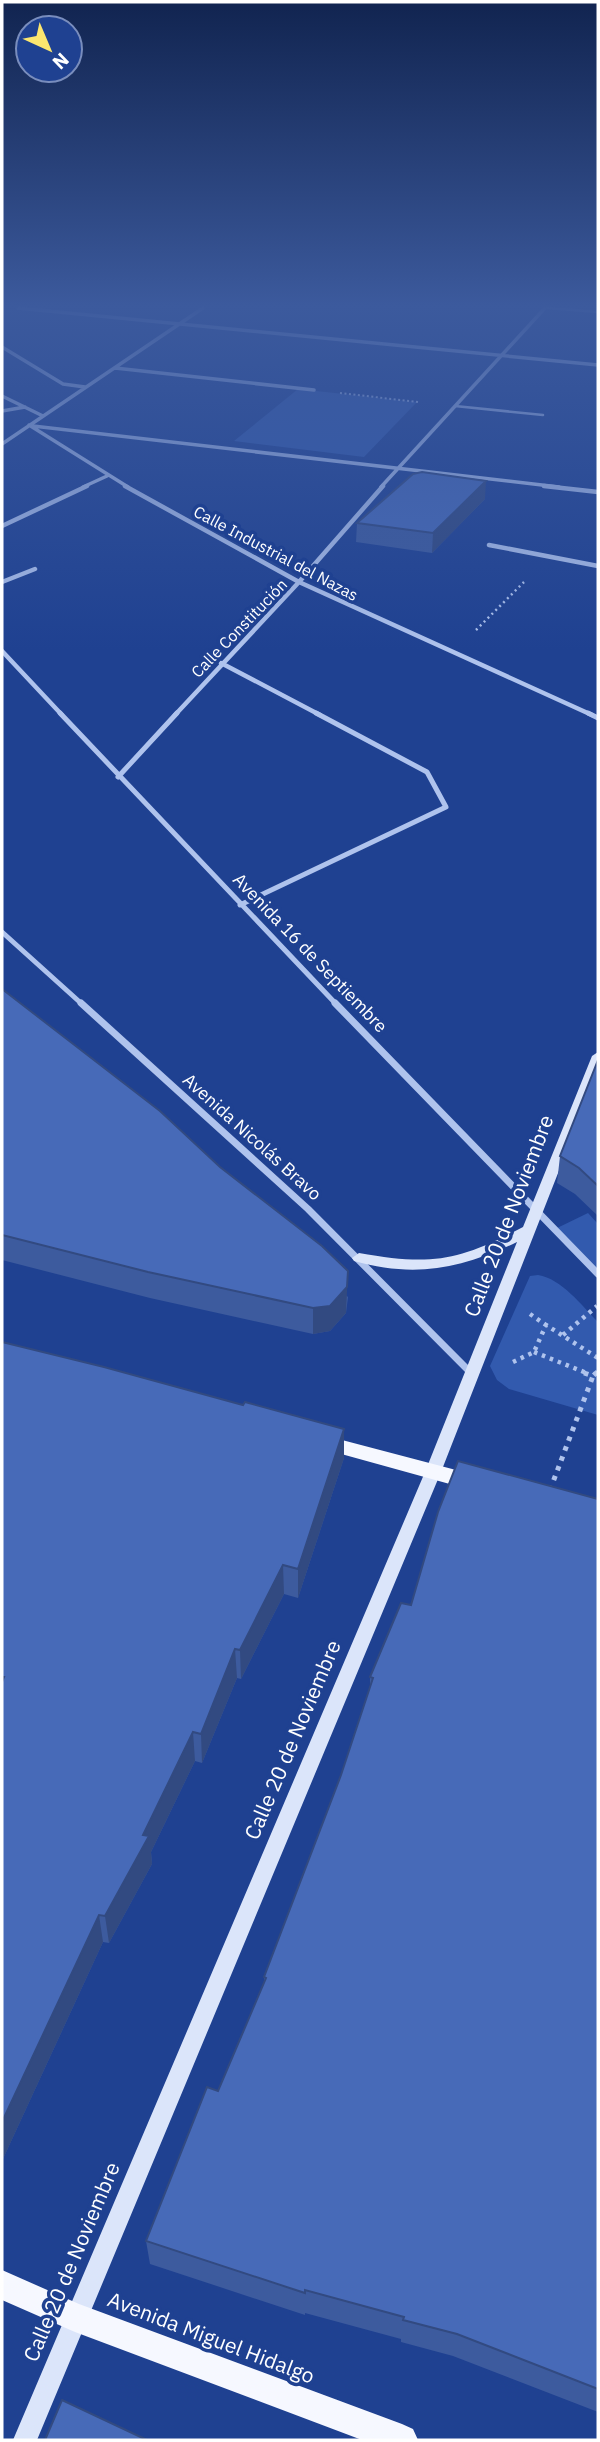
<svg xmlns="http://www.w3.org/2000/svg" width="600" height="2442" viewBox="0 0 600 2442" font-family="'IBM Plex Sans',sans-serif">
  <rect width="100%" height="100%" fill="#1f4191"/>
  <!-- green -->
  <path fill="#325aae" d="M 298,389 L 417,402 L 364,457 L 234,441 Z
    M 588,1213 L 598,1224 L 598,1278 L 553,1230 Z
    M 538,1275 C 562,1279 581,1305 598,1322 L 598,1415 L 509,1389 L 497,1380 L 490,1366 L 530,1276 Z"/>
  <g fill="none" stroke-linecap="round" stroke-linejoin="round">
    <!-- path-far3 -->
    <path stroke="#afc3ed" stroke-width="2" stroke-dasharray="2 2.5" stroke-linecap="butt" d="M 340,393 L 418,402"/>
    <!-- path-far2 -->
    <path stroke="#afc3ed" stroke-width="2.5" stroke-dasharray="2 3.5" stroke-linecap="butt" d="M 476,630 L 524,582"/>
    <!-- path-far1 -->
    <path stroke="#afc3ed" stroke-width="4.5" stroke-dasharray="3.5 5" stroke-linecap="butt" d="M 530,1314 L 546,1325
      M 563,1335 L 597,1306
      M 534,1352 L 589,1374
      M 513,1362 L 534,1352 L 546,1325 L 598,1358
      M 595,1374 L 598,1371"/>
    <!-- path -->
    <path stroke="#afc3ed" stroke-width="5" stroke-dasharray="4.5 6" stroke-linecap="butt" d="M 584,1373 L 593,1376 L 596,1373
      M 550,1490 L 593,1376"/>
    <!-- service -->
    <path stroke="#afc3ed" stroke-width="2.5" d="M 548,308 L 598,312
      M 455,406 L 543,415"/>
    <!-- minor-far3 -->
    <path stroke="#afc3ed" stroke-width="3.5" d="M 18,308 L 598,365
      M 2,347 L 63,384 L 85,387
      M 115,368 L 314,390
      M 2,396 L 43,416
      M 2,411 L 25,407
      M 29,425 L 128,487
      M 33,426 L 559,487
      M 2,444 L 203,308
      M 83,487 L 107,476
      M 381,487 L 545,308"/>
    <!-- minor-far2 -->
    <path stroke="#afc3ed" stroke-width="4.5" d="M 125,486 L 299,582 L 592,715
      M 544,486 L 598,492
      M 2,526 L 87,486
      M 489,545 L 598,566
      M 2,582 L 35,569
      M 2,651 L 62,715
      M 221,663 L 320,715
      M 175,715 L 299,582 L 383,486"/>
    <!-- minor-far1 -->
    <path stroke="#afc3ed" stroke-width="5" d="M 60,713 L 337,1005
      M 588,713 L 598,718
      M 118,777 L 177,713
      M 240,905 L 446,807 L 427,772 L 316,713
      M 2,932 L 83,1005"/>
    <!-- minor -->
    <path stroke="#afc3ed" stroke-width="7" d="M 81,1003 L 308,1209 L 472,1374
      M 335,1003 L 598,1274"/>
    <!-- secondary -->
    <path fill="#dbe5fa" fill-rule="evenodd" d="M 598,1052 L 598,1071 L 441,1472 L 37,2440 L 13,2440 L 425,1472 L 517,1242 C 462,1269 414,1278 354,1261 L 352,1258 L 359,1253 C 432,1266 458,1261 523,1227 L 592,1056 Z"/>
    <!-- primary -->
    <path fill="#f6f8ff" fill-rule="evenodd" d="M 323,1435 L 475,1475 L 482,1477 L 485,1483 L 482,1489 L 475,1491 L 316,1447 L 313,1442 L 316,1437 Z
      M 2,2270 L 79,2304 L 402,2424 L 413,2429 L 418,2440 L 362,2440 L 75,2332 L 2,2300 Z"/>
  </g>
  <!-- wall -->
  <path fill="#3d5b9e" d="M 485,499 L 432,553 L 356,542 L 357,523 Z
    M 2,989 L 348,1297 L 346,1313 L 330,1331 L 313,1334 L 150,1298 L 2,1260 Z
    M 598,1060 L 598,1216 L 575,1194 L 557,1183 L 560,1156 Z
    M 2,1342 L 243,1405 L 344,1429 L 344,1458 L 298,1598 L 284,1594 L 241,1679 L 237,1678 L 202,1763 L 195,1761 L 151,1852 L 152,1864 L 109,1943 L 103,1942 L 2,2161 Z
    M 598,1499 L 598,2412 L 453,2356 L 401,2342 L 401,2339 L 305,2313 L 305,2315 L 150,2264 L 146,2241 L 218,2091 L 264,1983 L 264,1977 L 341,1775 L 370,1686 L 370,1677 L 411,1605 Z"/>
  <!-- shaded-wall -->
  <path fill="#324a81" d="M 486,481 L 485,499 L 432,553 L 433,533 Z
    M 348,1271 L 346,1313 L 330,1331 L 313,1334 L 313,1308 Z
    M 344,1429 L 344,1458 L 298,1598 L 298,1569 Z
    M 283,1565 L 284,1594 L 241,1679 L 240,1650 Z
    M 235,1649 L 237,1678 L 202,1763 L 201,1734 Z
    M 193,1732 L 195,1761 L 151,1852 L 152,1864 L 109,1943 L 105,1916 L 143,1835 Z
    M 99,1915 L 103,1942 L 2,2161 L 2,2122 Z"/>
  <!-- building -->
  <path fill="#476ab8" stroke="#324a81" stroke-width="2" d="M 422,472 L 486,481 L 433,533 L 357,523 L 413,474 Z
    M 2,989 L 160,1111 L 220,1167 L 322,1246 L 348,1271 L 347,1287 L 330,1306 L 313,1308 L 148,1272 L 2,1235 Z
    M 598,1060 L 598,1186 L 579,1168 L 560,1156 Z
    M 2,1342 L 104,1367 L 243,1405 L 245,1402 L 344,1429 L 298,1569 L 283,1565 L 240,1650 L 235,1649 L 201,1734 L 193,1732 L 143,1835 L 149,1836 L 105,1916 L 99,1915 L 2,2122 L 2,1682 L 4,1677 L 2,1677 Z
    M 458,1461 L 598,1499 L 598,2389 L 457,2334 L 403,2320 L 404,2317 L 305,2290 L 305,2293 L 146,2241 L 207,2087 L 218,2091 L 266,1978 L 264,1977 L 341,1775 L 373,1678 L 370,1677 L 401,1603 L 411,1605 L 438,1512 Z
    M 62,2400 L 147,2440 L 45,2440 Z"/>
  <!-- sky -->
  <linearGradient id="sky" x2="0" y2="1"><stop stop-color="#112450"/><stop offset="0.47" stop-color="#3c5a9d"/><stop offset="1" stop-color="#3c5a9d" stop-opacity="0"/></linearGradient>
  <rect width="600" height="650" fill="url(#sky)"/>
  <g text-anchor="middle" stroke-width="7" stroke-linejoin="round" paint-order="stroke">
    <!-- far-street labels -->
    <g font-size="16" fill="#fff" stroke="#1f4191">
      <text transform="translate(276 553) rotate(28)" y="6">Calle Industrial del Nazas</text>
      <text transform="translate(239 628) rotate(-46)" y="6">Calle Constitución</text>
    </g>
    <!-- street labels -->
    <g font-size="18" fill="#fff" stroke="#1f4191">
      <text transform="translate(310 953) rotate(46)" y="6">Avenida 16 de Septiembre</text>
      <text transform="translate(252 1137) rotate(42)" y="6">Avenida Nicolás Bravo</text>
    </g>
    <!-- near-street labels -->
    <g font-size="21" fill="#fff" stroke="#1f4191">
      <text transform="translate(509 1216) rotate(-69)" y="7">Calle 20 de Noviembre</text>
      <text transform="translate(293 1740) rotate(-67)" y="7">Calle 20 de Noviembre</text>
      <text transform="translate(72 2262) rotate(-67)" y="7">Calle 20 de Noviembre</text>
      <text transform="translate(211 2338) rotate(21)" y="7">Avenida Miguel Hidalgo</text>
    </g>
  </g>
  <!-- border -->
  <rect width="600" height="2442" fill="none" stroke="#ffffff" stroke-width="7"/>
  <!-- north arrow -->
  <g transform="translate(49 49) rotate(136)"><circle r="33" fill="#1f4191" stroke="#798dbd" stroke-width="2"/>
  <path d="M0-5L12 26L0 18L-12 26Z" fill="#fce66f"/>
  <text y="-10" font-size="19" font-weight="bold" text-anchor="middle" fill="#ffffff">N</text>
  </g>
</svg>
